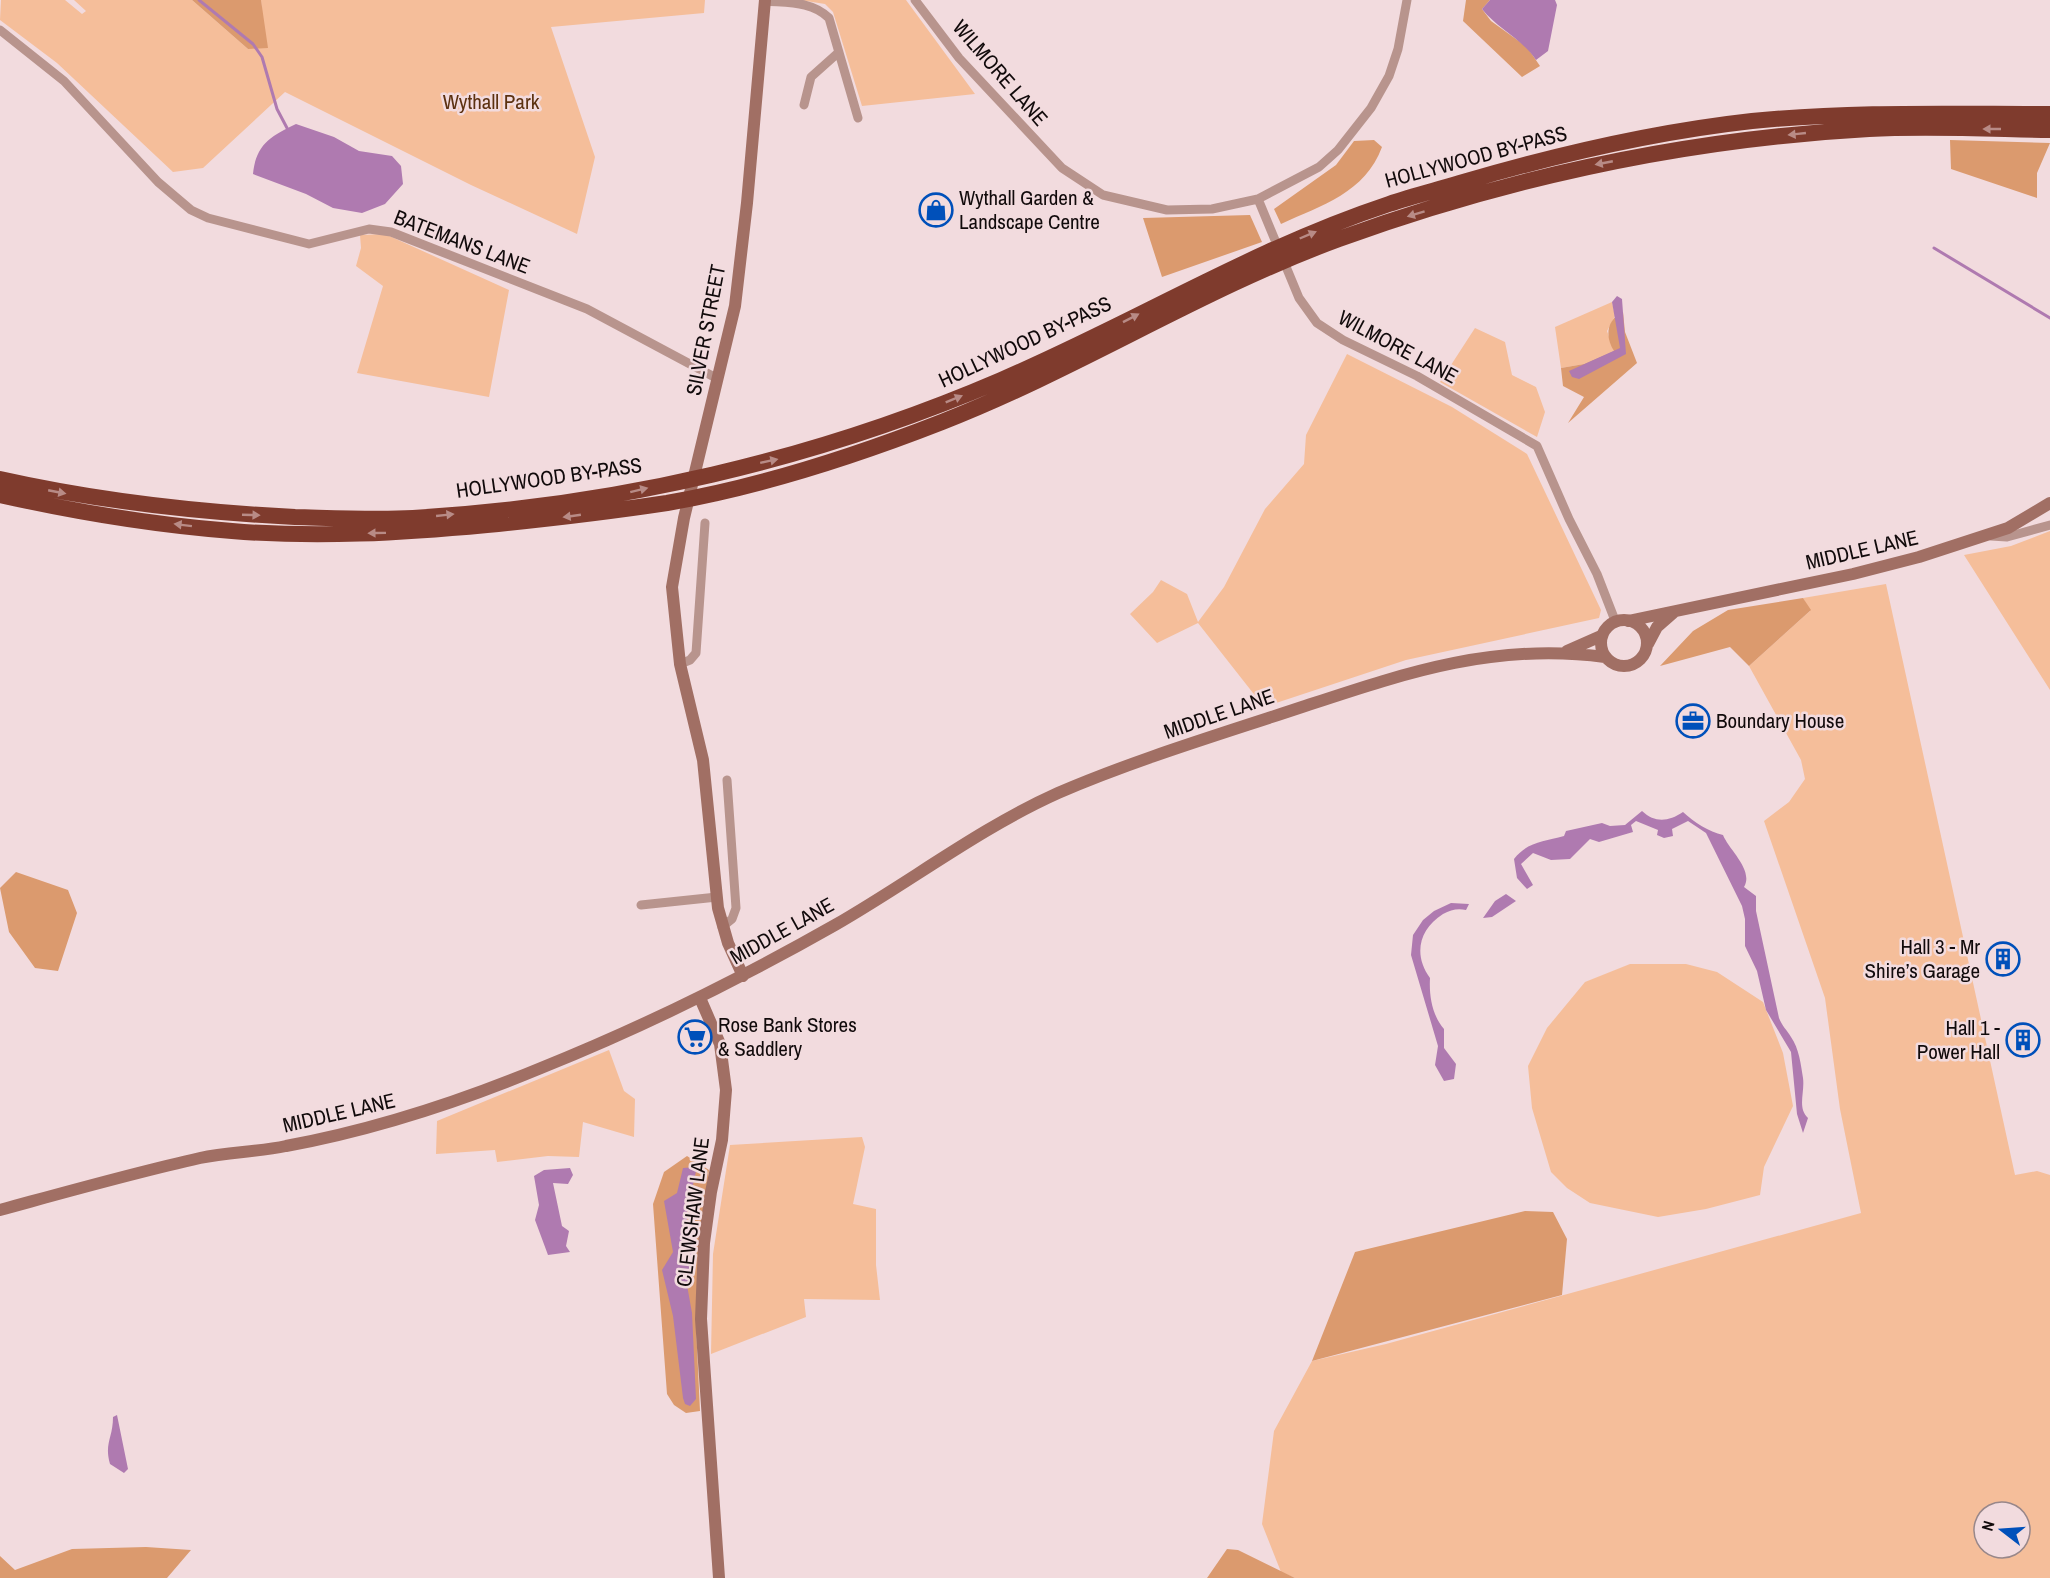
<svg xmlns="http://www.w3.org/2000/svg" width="2050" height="1578" viewBox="0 0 2050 1578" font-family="'Archivo Narrow',sans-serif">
  <rect width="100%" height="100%" fill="#f2dbde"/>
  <!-- green -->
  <path fill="#f5be9a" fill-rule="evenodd" d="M 1,0 L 65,0 L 82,14 L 86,11 L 74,0 L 192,0 L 248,49 L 262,15 L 261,0 L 705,0 L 704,13 L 551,27 L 595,157 L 577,234 L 471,185 L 285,92 L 203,168 L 173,172 L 57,63 L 0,20 Z
    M 800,0 L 906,0 L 975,94 L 862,106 L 833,12 L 825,4 Z
    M 385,234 L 509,290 L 489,397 L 357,373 L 383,286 L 356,266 L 361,248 L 360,235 Z
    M 1612,302 L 1615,316 L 1607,331 L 1614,351 L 1584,364 L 1561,368 L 1555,327 Z
    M 1475,328 L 1505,342 L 1512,375 L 1536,387 L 1545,412 L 1537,437 L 1440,382 Z
    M 1347,354 L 1452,407 L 1527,454 L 1601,610 L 1599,618 L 1406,660 L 1264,707 L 1198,623 L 1157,643 L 1130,614 L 1153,592 L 1161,580 L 1187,594 L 1198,622 L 1224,587 L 1265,509 L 1304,464 L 1306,435 Z
    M 2050,531 L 2050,690 L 1964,555 L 2011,546 Z
    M 1886,584 L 2015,1175 L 2037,1171 L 2050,1175 L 2050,1578 L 1295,1578 L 1281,1572 L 1262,1524 L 1274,1431 L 1312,1361 L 1386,1344 L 1861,1213 L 1840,1109 L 1825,998 L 1764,821 L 1789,802 L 1805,779 L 1801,760 L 1749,666 L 1810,611 L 1803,598 ZM 1984,1512 L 2020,1512 L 2020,1548 L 1984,1548 Z
    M 1630,964 L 1686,964 L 1717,972 L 1763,1002 L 1783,1053 L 1793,1106 L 1764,1167 L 1760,1195 L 1706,1209 L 1658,1217 L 1590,1203 L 1567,1188 L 1551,1172 L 1532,1108 L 1528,1066 L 1547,1028 L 1585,982 Z
    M 609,1050 L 624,1091 L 635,1099 L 634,1137 L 583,1122 L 579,1157 L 548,1156 L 497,1162 L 495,1150 L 436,1154 L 437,1121 Z
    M 862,1137 L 865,1147 L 853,1204 L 876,1209 L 876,1265 L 880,1300 L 804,1299 L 806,1317 L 711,1354 L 713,1254 L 730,1145 Z"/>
  <!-- forest -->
  <path fill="#db9a6e" d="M 192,0 L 261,0 L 268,48 L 248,49 Z
    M 1466,0 L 1490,0 L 1482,9 L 1491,21 L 1527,47 L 1540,66 L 1522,77 L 1463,21 Z
    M 1374,140 L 1382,147 C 1365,193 1322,205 1281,224 L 1274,209 L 1336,165 L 1354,141 Z
    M 1950,140 L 2050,143 L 2037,173 L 2037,198 L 1951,169 Z
    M 1250,215 L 1262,242 L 1162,277 L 1143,218 Z
    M 1623,312 L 1625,332 L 1637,363 L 1568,423 L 1584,397 L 1563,386 L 1561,368 L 1584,364 L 1614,351 C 1605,337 1606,320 1623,312 Z
    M 1803,598 L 1811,610 L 1749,666 L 1730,647 L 1660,666 L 1693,631 L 1728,610 Z
    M 16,872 L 68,890 L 77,913 L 58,971 L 35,968 L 9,932 L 0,888 Z
    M 687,1156 L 709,1170 L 698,1267 L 696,1326 L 700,1411 L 686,1413 L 674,1405 L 667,1394 L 653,1204 L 664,1172 Z
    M 1525,1211 L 1553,1212 L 1567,1239 L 1562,1295 L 1312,1361 L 1355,1252 Z
    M 146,1547 L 191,1550 L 167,1578 L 0,1578 L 0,1556 L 15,1570 L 72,1549 Z
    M 1227,1549 L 1238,1550 L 1295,1578 L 1207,1578 Z"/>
  <!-- water -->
  <path fill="#af7ab0" d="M 1490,0 L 1555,0 L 1557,5 L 1548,51 L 1536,60 C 1522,39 1498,29 1482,9 Z
    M 296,124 L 334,137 L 359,151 L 392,156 L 401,166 L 403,184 L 385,204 L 362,213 L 333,208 L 306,194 L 253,174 C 256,144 271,136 296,124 Z
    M 1617,296 L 1622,299 L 1626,354 L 1579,379 L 1572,377 L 1569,371 L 1620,348 L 1612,302 Z
    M 1642,811 C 1655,823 1668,822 1683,812 C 1694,822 1709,832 1723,835 C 1729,850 1754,870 1744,887 L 1756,896 L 1756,911 L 1779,1018 C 1782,1026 1787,1030 1791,1037 C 1799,1048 1801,1065 1803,1078 C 1805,1092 1797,1108 1808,1118 L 1803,1133 L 1797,1114 L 1791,1052 L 1766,1010 L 1757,971 L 1745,946 L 1745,919 L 1742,906 L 1706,833 L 1688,821 L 1672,829 L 1673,836 L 1664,838 L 1657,835 L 1658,830 L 1636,821 L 1631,825 L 1633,832 L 1599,842 L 1590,839 L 1570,859 L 1551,860 L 1533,853 L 1521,864 L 1533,885 L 1527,889 L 1517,878 L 1514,859 C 1528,841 1544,842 1564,836 L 1566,831 L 1602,823 L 1610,826 L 1625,825 Z
    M 1506,894 L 1516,901 L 1492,917 L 1483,918 L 1495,901 Z
    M 1451,903 L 1469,904 L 1466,910 C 1457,908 1451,910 1443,914 C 1419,929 1413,955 1430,978 C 1429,996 1432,1015 1444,1029 L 1444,1048 L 1456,1064 L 1454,1079 L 1444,1081 L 1435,1065 L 1438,1046 L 1411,955 L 1413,935 L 1423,920 L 1434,911 Z
    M 697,1167 L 686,1216 L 696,1250 L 693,1271 L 687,1285 L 692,1313 L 696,1399 L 690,1406 L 685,1404 L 683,1398 L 673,1316 L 662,1270 L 673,1252 L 664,1201 L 677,1193 L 683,1168 Z
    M 570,1168 L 573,1175 L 568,1184 L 553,1183 L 562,1226 L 569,1231 L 566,1246 L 570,1252 L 548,1255 L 535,1220 L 539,1205 L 534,1176 L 544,1170 Z
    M 117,1415 L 128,1469 L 124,1473 L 110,1464 C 104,1443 113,1438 113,1417 Z"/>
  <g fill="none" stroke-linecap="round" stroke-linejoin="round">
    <!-- stream -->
    <path stroke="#af7ab0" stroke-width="3" d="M 199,0 L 253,44 L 262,57 L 277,109 L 287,128
      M 1934,248 L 2050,318"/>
    <!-- street -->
    <path stroke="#b8948d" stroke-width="9" d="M 915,0 L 959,58 L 1062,168 L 1103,195 L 1167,210 L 1212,209 L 1258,199 L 1319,167 L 1338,150 L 1371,108 L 1389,76 L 1398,49 L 1407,0
      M 765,1 C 788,3 812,1 829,18 L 858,118
      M 0,30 L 64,81 L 158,182 L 191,210 L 208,218 L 309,244 L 369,229 L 391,232 L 587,309 L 718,379
      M 804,105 L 811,77 L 839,52
      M 1258,199 L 1299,298 L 1317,323 L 1343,340 L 1417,376 L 1537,446 L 1569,519 L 1597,574 L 1616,623
      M 1991,536 L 2007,537 L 2050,525
      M 680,664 L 690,660 L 696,653 L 705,523
      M 641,905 L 717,897
      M 722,927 L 732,919 L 736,908 L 727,780"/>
    <!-- secondary -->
    <path stroke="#a16f64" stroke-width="12" d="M1601 643a23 23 0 1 1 46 0a23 23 0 1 1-46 0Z
      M 1628,621 L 1853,574 L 1919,557 L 2008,528 L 2050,503
      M 1648,644 L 1657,627 L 1673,613
      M 1567,651 L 1601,636
      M 743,976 L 728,943 L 718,908 L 703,760 L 680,664 L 672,587 L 684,518 L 735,306 L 747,203 L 765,0
      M 700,998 L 720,1044 L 726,1090 L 722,1140 L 711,1192 L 704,1243 L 701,1319 L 719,1578
      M 0,1210 C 66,1192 133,1173 200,1158 C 228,1152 258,1152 286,1146 C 373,1130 459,1102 541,1068 C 643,1027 740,979 835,925 C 910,882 980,828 1058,793 C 1137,759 1221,734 1302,707 C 1405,673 1495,642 1605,657"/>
    <!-- highway -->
    <path stroke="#7f3b2d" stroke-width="16" d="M 0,479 C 98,501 196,512 295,517 C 334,518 374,520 413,518 C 615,506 815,460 1001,380 C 1132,324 1253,249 1389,204 C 1412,196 1437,190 1460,183 C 1555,155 1653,132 1752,121 C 1851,111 1950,114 2050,114
      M 0,495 C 76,512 154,525 232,531 C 317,538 402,533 487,525 C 547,519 607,512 667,503 C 759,487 855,456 942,422 C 1078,369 1202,289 1339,239 C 1510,177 1687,139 1869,129 C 1929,126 1990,129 2050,130"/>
  </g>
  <!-- one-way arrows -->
  <defs><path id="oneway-solid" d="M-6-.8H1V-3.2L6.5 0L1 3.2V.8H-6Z" transform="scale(1.5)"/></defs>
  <g fill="#b88b86">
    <use href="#oneway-solid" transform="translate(1992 129) rotate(-180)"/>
    <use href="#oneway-solid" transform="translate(1797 134) rotate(174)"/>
    <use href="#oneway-solid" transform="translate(1604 163) rotate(169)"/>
    <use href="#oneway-solid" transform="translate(1416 214) rotate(163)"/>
    <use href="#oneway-solid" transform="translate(1308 235) rotate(-23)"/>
    <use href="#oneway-solid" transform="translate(1131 318) rotate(-27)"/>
    <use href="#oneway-solid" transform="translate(954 399) rotate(-22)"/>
    <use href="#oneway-solid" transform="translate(769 461) rotate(-12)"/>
    <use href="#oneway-solid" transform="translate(639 490) rotate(-14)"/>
    <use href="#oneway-solid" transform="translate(57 492) rotate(11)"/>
    <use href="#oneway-solid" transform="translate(251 515) rotate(2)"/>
    <use href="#oneway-solid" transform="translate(445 515) rotate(-6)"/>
    <use href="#oneway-solid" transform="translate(572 516) rotate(172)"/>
    <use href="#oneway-solid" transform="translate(183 525) rotate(-173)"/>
    <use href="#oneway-solid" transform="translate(377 533) rotate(179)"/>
  </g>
  <!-- icons -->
  <defs>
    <g id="shop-ring" transform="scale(1.725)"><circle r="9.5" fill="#f2dbde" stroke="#0050ba" stroke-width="1.5"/><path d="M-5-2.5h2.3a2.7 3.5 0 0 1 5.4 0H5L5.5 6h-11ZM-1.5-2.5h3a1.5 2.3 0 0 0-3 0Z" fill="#0050ba"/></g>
    <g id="office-ring" transform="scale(1.725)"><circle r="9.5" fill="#f2dbde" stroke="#0050ba" stroke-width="1.5"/><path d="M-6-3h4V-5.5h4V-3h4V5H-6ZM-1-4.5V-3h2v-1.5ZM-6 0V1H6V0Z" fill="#0050ba"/></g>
    <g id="building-ring" transform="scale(1.725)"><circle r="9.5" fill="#f2dbde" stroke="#0050ba" stroke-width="1.5"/><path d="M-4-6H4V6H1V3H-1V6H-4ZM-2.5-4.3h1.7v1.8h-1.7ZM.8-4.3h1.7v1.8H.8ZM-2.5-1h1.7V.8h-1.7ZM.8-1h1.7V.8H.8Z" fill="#0050ba"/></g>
    <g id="supermarket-ring" transform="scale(1.725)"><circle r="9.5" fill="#f2dbde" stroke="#0050ba" stroke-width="1.5"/><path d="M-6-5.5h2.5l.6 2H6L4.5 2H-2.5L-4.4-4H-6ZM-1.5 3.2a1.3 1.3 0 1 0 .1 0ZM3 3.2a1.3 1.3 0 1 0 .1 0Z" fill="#0050ba"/></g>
  </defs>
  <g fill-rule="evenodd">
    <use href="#shop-ring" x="936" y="210"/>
    <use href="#office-ring" x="1693" y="721"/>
    <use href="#building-ring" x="2003" y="959"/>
    <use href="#supermarket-ring" x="695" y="1037"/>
    <use href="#building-ring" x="2023" y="1040"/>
  </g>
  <g text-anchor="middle" stroke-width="5" stroke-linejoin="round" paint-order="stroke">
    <!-- street labels -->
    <g font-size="21" fill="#110a0b" stroke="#f2dbde">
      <text transform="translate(1000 73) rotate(49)" y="7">WILMORE LANE</text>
      <text transform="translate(1476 157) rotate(-15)" y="7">HOLLYWOOD BY-PASS</text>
      <text transform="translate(462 242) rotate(21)" y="7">BATEMANS LANE</text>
      <text transform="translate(706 330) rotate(-79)" y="7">SILVER STREET</text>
      <text transform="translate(1025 342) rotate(-25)" y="7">HOLLYWOOD BY-PASS</text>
      <text transform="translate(1398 347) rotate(28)" y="7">WILMORE LANE</text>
      <text transform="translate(549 478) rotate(-8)" y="7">HOLLYWOOD BY-PASS</text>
      <text transform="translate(1862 550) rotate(-13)" y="7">MIDDLE LANE</text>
      <text transform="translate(1219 714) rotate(-19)" y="7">MIDDLE LANE</text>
      <text transform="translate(782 931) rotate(-29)" y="7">MIDDLE LANE</text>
      <text transform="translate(339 1113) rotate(-13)" y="7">MIDDLE LANE</text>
      <text transform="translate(693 1212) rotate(-83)" y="7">CLEWSHAW LANE</text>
    </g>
    <!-- park labels -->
    <g font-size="21" fill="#5c3110" stroke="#f2dbde">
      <text x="491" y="109">Wythall Park</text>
    </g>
    <!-- poi labels -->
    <g font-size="21" fill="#110a0b" stroke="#f2dbde" text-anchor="start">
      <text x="959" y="205">Wythall Garden &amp;<tspan x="959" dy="24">Landscape Centre</tspan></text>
      <text x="1716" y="728">Boundary House</text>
      <text x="1980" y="954" text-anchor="end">Hall 3 - Mr<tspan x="1980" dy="24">Shire’s Garage</tspan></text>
      <text x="718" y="1032">Rose Bank Stores<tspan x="718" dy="24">&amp; Saddlery</tspan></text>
      <text x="2000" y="1035" text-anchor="end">Hall 1 -<tspan x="2000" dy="24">Power Hall</tspan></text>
    </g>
  </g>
  <!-- north arrow -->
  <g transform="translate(2002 1530) rotate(287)"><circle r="28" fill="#f2dbde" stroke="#98878a" stroke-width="1.5"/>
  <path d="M0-4.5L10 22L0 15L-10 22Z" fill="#0050ba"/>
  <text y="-9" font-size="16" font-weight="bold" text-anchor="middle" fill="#110a0b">N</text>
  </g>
</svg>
